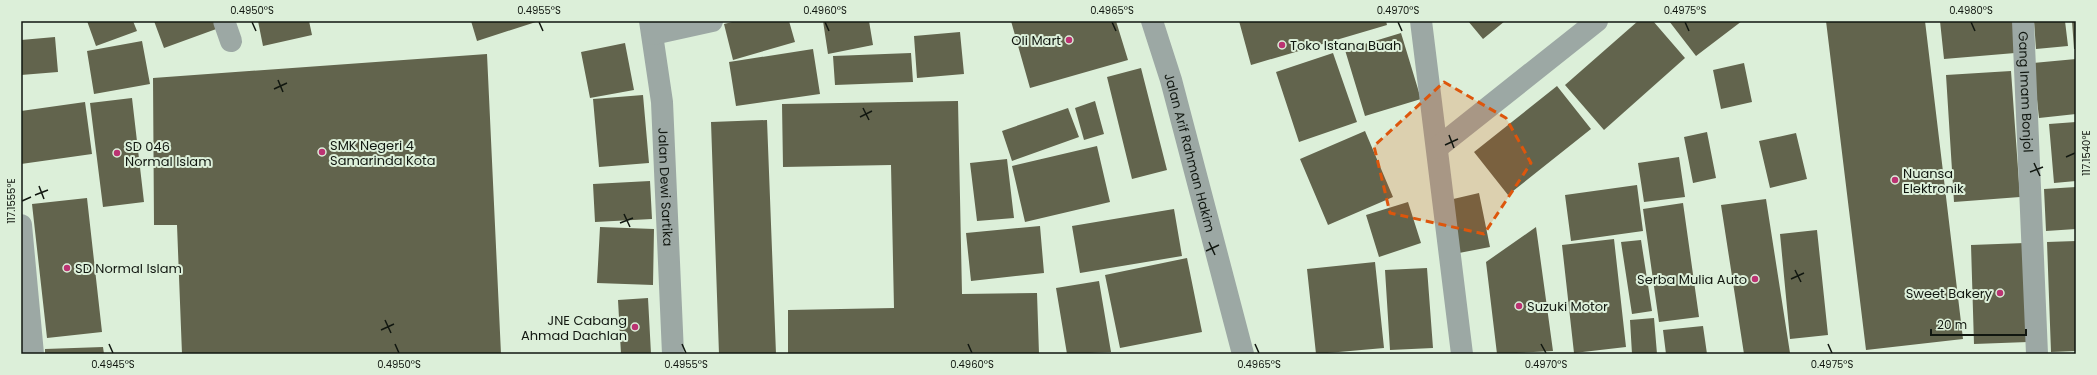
<svg xmlns="http://www.w3.org/2000/svg" width="2097" height="375" viewBox="0 0 2097 375" font-family="Poppins,sans-serif">
  <rect width="100%" height="100%" fill="#dcefd9"/>
  <!-- building -->
  <path fill="#62644d" d="M 87,21 L 133,21 L 137,31 L 96,46 Z
    M 154,21 L 217,21 L 219,28 L 164,48 Z
    M 258,21 L 309,21 L 312,35 L 263,46 Z
    M 471,21 L 539,21 L 477,41 Z
    M 736,21 L 789,21 L 795,42 L 733,60 L 724,24 Z
    M 823,21 L 869,21 L 873,45 L 828,54 Z
    M 1011,21 L 1116,21 L 1128,60 L 1030,88 Z
    M 1239,21 L 1386,21 L 1387,25 L 1251,65 Z
    M 1468,21 L 1505,21 L 1483,39 Z
    M 1638,21 L 1653,21 L 1685,58 L 1604,130 L 1565,85 Z
    M 1669,21 L 1742,21 L 1696,56 Z
    M 1826,21 L 1925,21 L 1963,339 L 1866,350 Z
    M 1940,21 L 2013,21 L 2015,53 L 1944,59 Z
    M 2034,21 L 2065,21 L 2068,46 L 2036,49 Z
    M 2072,21 L 2076,21 L 2076,49 L 2074,49 Z
    M 960,32 L 964,74 L 917,78 L 914,36 Z
    M 1401,33 L 1421,99 L 1365,116 L 1345,50 Z
    M 55,37 L 58,72 L 21,75 L 21,40 Z
    M 142,41 L 150,84 L 94,94 L 87,51 Z
    M 625,43 L 634,90 L 590,98 L 581,52 Z
    M 813,49 L 820,94 L 736,106 L 729,62 Z
    M 911,53 L 913,82 L 835,85 L 833,56 Z
    M 1333,53 L 1357,122 L 1299,142 L 1276,72 Z
    M 487,54 L 501,354 L 182,354 L 177,225 L 154,225 L 153,78 Z
    M 2076,59 L 2076,114 L 2039,118 L 2033,63 Z
    M 1744,63 L 1752,102 L 1721,109 L 1713,70 Z
    M 1141,68 L 1167,170 L 1132,179 L 1107,77 Z
    M 2011,71 L 2020,197 L 1954,202 L 1946,75 Z
    M 1557,86 L 1591,129 L 1508,195 L 1474,152 Z
    M 643,95 L 649,163 L 599,167 L 593,99 Z
    M 132,98 L 144,202 L 103,207 L 90,103 Z
    M 958,101 L 962,294 L 1037,293 L 1039,354 L 788,354 L 788,310 L 894,308 L 891,165 L 783,167 L 782,104 Z
    M 1095,101 L 1104,134 L 1084,140 L 1075,108 Z
    M 85,102 L 92,154 L 21,164 L 21,111 Z
    M 1068,108 L 1079,137 L 1012,161 L 1002,131 Z
    M 767,120 L 776,354 L 719,354 L 711,122 Z
    M 2076,122 L 2076,181 L 2054,183 L 2049,124 Z
    M 1365,131 L 1393,197 L 1328,225 L 1300,159 Z
    M 1707,132 L 1716,178 L 1693,183 L 1684,137 Z
    M 1796,133 L 1807,179 L 1770,188 L 1759,141 Z
    M 1097,146 L 1110,202 L 1025,222 L 1012,166 Z
    M 1679,157 L 1685,197 L 1644,202 L 1638,163 Z
    M 1007,159 L 1014,218 L 977,221 L 970,163 Z
    M 650,181 L 652,219 L 595,222 L 593,184 Z
    M 1637,185 L 1643,231 L 1571,241 L 1565,195 Z
    M 2076,187 L 2076,229 L 2046,231 L 2044,189 Z
    M 1479,193 L 1490,247 L 1459,253 L 1449,200 Z
    M 87,198 L 102,332 L 47,338 L 32,204 Z
    M 1766,199 L 1790,353 L 1744,354 L 1721,205 Z
    M 1408,202 L 1421,243 L 1379,257 L 1366,215 Z
    M 1683,203 L 1699,317 L 1659,322 L 1643,209 Z
    M 1174,209 L 1182,256 L 1080,273 L 1072,226 Z
    M 1040,226 L 1044,273 L 971,281 L 966,233 Z
    M 600,227 L 654,229 L 653,285 L 597,283 Z
    M 1536,227 L 1553,351 L 1497,354 L 1486,262 Z
    M 1817,230 L 1828,335 L 1790,339 L 1780,234 Z
    M 1614,239 L 1626,347 L 1574,353 L 1562,245 Z
    M 1641,240 L 1652,311 L 1632,314 L 1621,242 Z
    M 2076,241 L 2076,351 L 2051,352 L 2047,242 Z
    M 2025,243 L 2028,342 L 1974,344 L 1971,245 Z
    M 1187,258 L 1202,332 L 1120,348 L 1105,275 Z
    M 1375,262 L 1384,348 L 1316,354 L 1307,269 Z
    M 1427,268 L 1433,348 L 1390,350 L 1385,270 Z
    M 1099,281 L 1111,352 L 1067,354 L 1056,288 Z
    M 648,298 L 651,354 L 621,354 L 618,300 Z
    M 1654,318 L 1657,354 L 1632,354 L 1630,320 Z
    M 1703,326 L 1707,354 L 1666,354 L 1663,330 Z
    M 103,347 L 104,354 L 45,354 L 45,349 Z"/>
  <g fill="none" stroke-linecap="round" stroke-linejoin="round">
    <!-- minor -->
    <g stroke="#9ca8a4" stroke-width="22">
      <path d="M 224,21 L 231,41"/>
      <path id="s1" d="M 650,21 L 662,102 L 673,354"/>
      <path d="M 1421,21 L 1462,354"/>
      <path id="s2" d="M 2023,21 L 2037,354"/>
      <path d="M 653,34 L 712,21"/>
      <path d="M 1437,148 L 1597,21"/>
      <path d="M 21,225 L 33,354"/>
    </g>
    <!-- tertiary -->
    <path stroke="#9ca8a4" stroke-width="22" id="s3" d="M 1152,21 L 1171,80 L 1243,354"/>
  </g>
  <!-- marked area -->
  <path fill="#dd560c" fill-opacity="0.2" stroke="#dd560c" stroke-width="3" stroke-dasharray="8 5" stroke-linejoin="round" d="M 1444,82 L 1506,118 L 1531,163 L 1484,234 L 1390,213 L 1374,146 Z"/>
  <!-- ticks -->
  <path fill="none" stroke="#111710" stroke-width="1.5" d="M 252,22 L 256,31M 539,22 L 543,31M 825,22 L 829,31M 1112,22 L 1116,31M 1398,22 L 1402,31M 1685,22 L 1689,31M 1971,22 L 1975,31M 278,80 L 283,92M 274,89 L 287,83M 863,108 L 869,120M 860,117 L 872,111M 1449,135 L 1454,148M 1445,145 L 1458,139M 2066,157 L 2075,153M 2034,163 L 2040,176M 2030,172 L 2043,167M 39,186 L 44,199M 35,195 L 48,190M 22,201 L 31,197M 624,214 L 630,227M 620,223 L 633,218M 1209,242 L 1215,255M 1206,251 L 1219,245M 1795,270 L 1801,282M 1791,279 L 1804,273M 385,320 L 391,333M 381,330 L 394,324M 109,344 L 113,353M 395,344 L 399,353M 682,344 L 686,353M 968,344 L 972,353M 1255,344 L 1259,353M 1541,344 L 1546,353M 1828,344 L 1832,353"/>
  <!-- markers -->
  <g fill="#bb3372" stroke="#dcefd9" stroke-width="1.5">
    <circle cx="1069" cy="40" r="4"/>
    <circle cx="1282" cy="45" r="4"/>
    <circle cx="322" cy="152" r="4"/>
    <circle cx="117" cy="153" r="4"/>
    <circle cx="1895" cy="180" r="4"/>
    <circle cx="67" cy="268" r="4"/>
    <circle cx="1755" cy="279" r="4"/>
    <circle cx="2000" cy="293" r="4"/>
    <circle cx="1519" cy="306" r="4"/>
    <circle cx="635" cy="327" r="4"/>
  </g>
  <g text-anchor="middle" stroke-width="4" stroke-linejoin="round" paint-order="stroke">
    <!-- poi labels -->
    <g font-size="13" fill="#111710" stroke="#dcefd9" text-anchor="start">
      <text x="1061" y="45" text-anchor="end">Oli Mart</text>
      <text x="1290" y="50">Toko Istana Buah</text>
      <text x="330" y="150">SMK Negeri 4<tspan x="330" dy="15">Samarinda Kota</tspan></text>
      <text x="125" y="151">SD 046<tspan x="125" dy="15">Normal Islam</tspan></text>
      <text x="1903" y="178">Nuansa<tspan x="1903" dy="15">Elektronik</tspan></text>
      <text x="75" y="273">SD Normal Islam</text>
      <text x="1747" y="284" text-anchor="end">Serba Mulia Auto</text>
      <text x="1992" y="298" text-anchor="end">Sweet Bakery</text>
      <text x="1527" y="311">Suzuki Motor</text>
      <text x="627" y="325" text-anchor="end">JNE Cabang<tspan x="627" dy="15">Ahmad Dachlan</tspan></text>
    </g>
    <!-- street labels -->
    <g font-size="13" fill="#111710" stroke="#dcefd9">
      <text dy="5" stroke="none"><textPath href="#s2" startOffset="71">Gang Imam Bonjol</textPath></text>
      <text dy="5" stroke="none"><textPath href="#s3" startOffset="137">Jalan Arif Rahman Hakim</textPath></text>
      <text dy="5" stroke="none"><textPath href="#s1" startOffset="167">Jalan Dewi Sartika</textPath></text>
    </g>
  </g>
  <!-- border -->
  <rect width="2097" height="375" fill="none" stroke="#dcefd9" stroke-width="44"/>
  <!-- scale -->
  <path d="M1931 329v6h95v-6" fill="none" stroke="#111710" stroke-width="2"/>
  <text x="1937" y="329" font-size="12" fill="#111710" stroke="#dcefd9" stroke-width="3" paint-order="stroke">20 m</text>
  <rect x="22" y="22" width="2053" height="331" fill="none" stroke="#111710" stroke-width="1.5"/>
  <g font-size="10" text-anchor="middle" fill="#111710">
    <text x="252" y="14">0.4950°S</text>
    <text x="539" y="14">0.4955°S</text>
    <text x="825" y="14">0.4960°S</text>
    <text x="1112" y="14">0.4965°S</text>
    <text x="1398" y="14">0.4970°S</text>
    <text x="1685" y="14">0.4975°S</text>
    <text x="1971" y="14">0.4980°S</text>
    <text transform="translate(2086 153) rotate(-90)" y="4">117.1540°E</text>
    <text transform="translate(11 201) rotate(-90)" y="4">117.1555°E</text>
    <text x="113" y="368">0.4945°S</text>
    <text x="399" y="368">0.4950°S</text>
    <text x="686" y="368">0.4955°S</text>
    <text x="972" y="368">0.4960°S</text>
    <text x="1259" y="368">0.4965°S</text>
    <text x="1546" y="368">0.4970°S</text>
    <text x="1832" y="368">0.4975°S</text>
  </g>
</svg>
